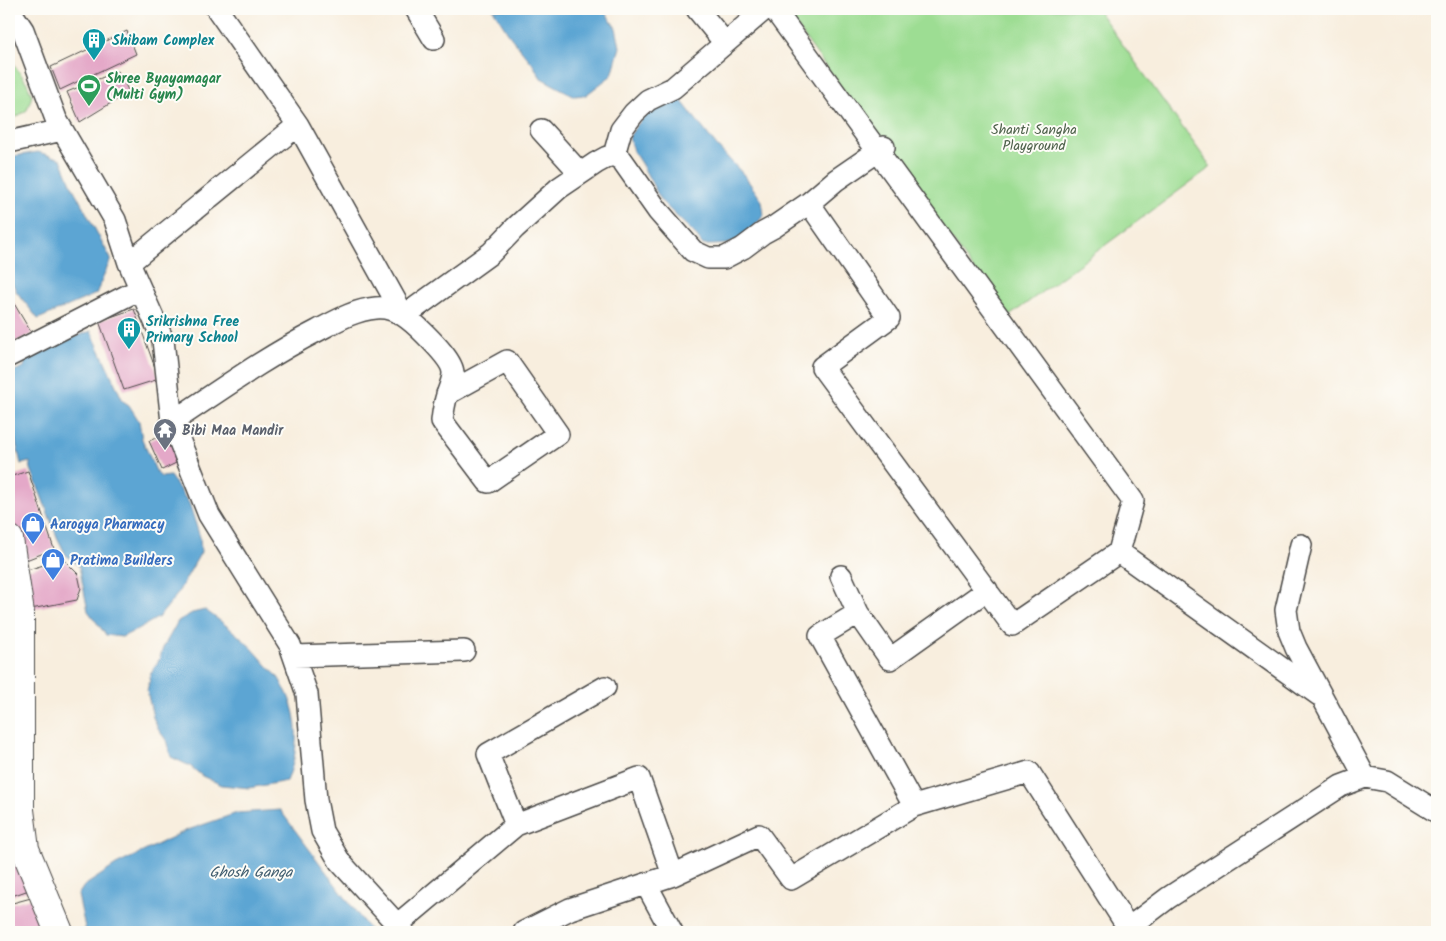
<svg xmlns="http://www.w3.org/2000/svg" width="1446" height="941" viewBox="0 0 1446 941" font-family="Kalam,sans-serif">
  <rect width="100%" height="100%" fill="#fdfcf7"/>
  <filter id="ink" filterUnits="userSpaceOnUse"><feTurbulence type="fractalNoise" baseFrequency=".02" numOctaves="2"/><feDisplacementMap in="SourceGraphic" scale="10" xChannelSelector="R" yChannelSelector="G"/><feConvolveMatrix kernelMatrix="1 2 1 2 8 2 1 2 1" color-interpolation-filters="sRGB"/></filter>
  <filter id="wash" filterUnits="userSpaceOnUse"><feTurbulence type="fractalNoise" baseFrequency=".0096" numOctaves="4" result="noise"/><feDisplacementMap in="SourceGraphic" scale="20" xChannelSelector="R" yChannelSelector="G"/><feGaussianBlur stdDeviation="1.12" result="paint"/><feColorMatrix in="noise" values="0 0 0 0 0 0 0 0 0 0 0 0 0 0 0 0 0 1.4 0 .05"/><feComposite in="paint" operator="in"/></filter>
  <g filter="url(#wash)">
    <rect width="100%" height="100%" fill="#f8eede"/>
    <!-- green -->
    <path fill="#9ddd93" stroke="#64845f" d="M 784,9 L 1097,9 L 1211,167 L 1008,317 Z
      M 9,51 L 15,66 L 27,83 L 32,96 L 27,110 L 9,122 Z"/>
    <!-- water -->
    <path fill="#5ca5d3" stroke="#44687f" d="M 493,9 L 603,9 L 616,28 L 620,47 L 612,75 L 586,95 L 574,96 L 541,78 L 532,63 L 512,39 Z
      M 677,95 L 716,145 L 744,175 L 762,201 L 764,215 C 755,226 742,241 727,244 C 719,245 711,245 703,245 L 694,233 L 662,202 L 642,165 L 633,151 L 629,137 C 644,113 653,109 677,95 Z
      M 38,152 L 61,159 L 72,186 L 111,259 L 96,294 L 38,319 L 16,291 L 9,275 L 9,157 Z
      M 91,331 L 123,401 L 129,405 L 139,421 L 142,439 L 156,471 L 161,477 L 170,476 L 189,503 L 200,537 L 201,552 L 176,596 L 159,617 L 140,628 L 122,637 L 106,635 L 88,611 L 79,566 L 66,555 L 57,537 L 31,469 L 30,462 L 21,464 L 9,413 L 9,373 L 24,367 L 26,354 Z
      M 205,610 C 228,626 248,642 265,663 C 269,668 274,672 278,677 C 281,681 283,687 286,691 C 300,719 299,752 287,781 L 249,788 L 222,785 L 202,776 L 190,766 L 171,757 L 166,740 L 158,729 L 153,717 L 147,691 L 151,673 L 159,660 L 163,648 L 178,621 L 192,613 Z
      M 280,810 L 371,932 L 86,932 L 78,895 L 84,886 L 116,865 L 185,831 L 237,813 Z"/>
    <g id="blocks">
      <!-- building -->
      <path fill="#e4a8c8" d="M 127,31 L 136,54 L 60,90 L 51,67 Z
        M 118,71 L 129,92 L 80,122 L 67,92 Z
        M 9,295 L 32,334 L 9,345 Z
        M 134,309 L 159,379 L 124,390 L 99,321 Z
        M 169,432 L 180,461 L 162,470 L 149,441 Z
        M 28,471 L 54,549 L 21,562 L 9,498 L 9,477 Z
        M 63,559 L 78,574 L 81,588 L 77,600 L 31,609 L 24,571 Z
        M 11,831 L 29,890 L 9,897 L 9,832 Z
        M 31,898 L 45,932 L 9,932 L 9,904 Z"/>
    </g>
  </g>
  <g filter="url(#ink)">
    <use href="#blocks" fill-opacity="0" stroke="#4a4846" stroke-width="1"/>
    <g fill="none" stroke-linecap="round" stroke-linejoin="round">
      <!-- minor casing -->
      <g stroke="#4a4846" stroke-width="24">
        <path id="minor" d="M 9,9 L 23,30 L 56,119 L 115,220 L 129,263 L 163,340 L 172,422 L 209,515 L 290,645 L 307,694 L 316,800 L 322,831 L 340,862 L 404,932
          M 217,9 L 298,125 L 404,316 L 491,253 L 515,228 L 559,188 L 596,163 L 607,157 L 614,155 L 622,160 L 658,211 L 693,251 L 708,258 L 724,258 L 743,248 L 763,233 L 774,227 L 809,203 L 836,180 L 884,147
          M 416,9 L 434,39
          M 697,9 L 725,43
          M 774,9 L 1133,501 L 1119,552 L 1012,625 L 822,367 L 889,318 L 809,203
          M 541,130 L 580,173
          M 9,142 L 62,130
          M 614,155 L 621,130 L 634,113 L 648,100 L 673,88 L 765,9
          M 129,263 L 298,125
          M 9,356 L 140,289
          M 172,422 C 219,391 266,357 317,331 C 336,321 354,310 376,308 C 396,306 412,321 425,334 C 433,342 453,362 453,373 C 453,381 449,388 447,395 C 444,404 443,412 442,421 L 488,482 L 558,434 L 507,361 L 447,394
          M 1301,545 L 1286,610 L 1289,631 L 1296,648 L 1365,777
          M 1119,552 L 1319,695
          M 841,576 L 858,613
          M 294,656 L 464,651
          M 914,806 L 1029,772 L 1129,929
          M 516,825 L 488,754 L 605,687
          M 646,884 L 672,932
          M 397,925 L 516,825 L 639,778 L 673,875
          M 524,932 L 570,909 L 673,875 L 759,835 L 791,879 L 914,806 L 820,636 L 858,613 L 890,659 L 987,590
          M 1126,932 L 1139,920 L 1168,898 L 1341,786 L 1365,777 L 1387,781 L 1437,812"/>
      </g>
      <!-- primary casing -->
      <g stroke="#4a4846" stroke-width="30">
        <path id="primary" d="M 9,539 L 20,613 L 20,810 L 25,849 L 59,932"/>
      </g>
      <!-- minor -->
      <use href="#minor" stroke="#fff" stroke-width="21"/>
      <!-- primary -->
      <use href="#primary" stroke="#fff" stroke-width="28"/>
    </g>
  </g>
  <!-- icons -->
  <defs>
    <g id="building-pin" transform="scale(1.25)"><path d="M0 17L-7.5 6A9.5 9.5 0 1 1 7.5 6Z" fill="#0f9aa8" stroke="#fdfcf7"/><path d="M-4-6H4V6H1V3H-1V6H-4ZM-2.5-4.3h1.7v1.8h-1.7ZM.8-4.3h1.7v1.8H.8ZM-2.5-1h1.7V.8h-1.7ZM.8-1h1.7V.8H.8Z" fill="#fff"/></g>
    <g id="stadium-pin" transform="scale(1.25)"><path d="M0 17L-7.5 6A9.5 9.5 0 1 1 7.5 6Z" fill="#2e9e5b" stroke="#fdfcf7"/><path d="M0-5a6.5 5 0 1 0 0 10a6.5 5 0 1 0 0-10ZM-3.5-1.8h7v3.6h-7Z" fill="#fff"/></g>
    <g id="temple-pin" transform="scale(1.25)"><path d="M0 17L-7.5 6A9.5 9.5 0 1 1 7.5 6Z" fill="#6b7280" stroke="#fdfcf7"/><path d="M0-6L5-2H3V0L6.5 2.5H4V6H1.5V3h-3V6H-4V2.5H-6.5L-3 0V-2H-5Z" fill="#fff"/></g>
    <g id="shop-pin" transform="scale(1.25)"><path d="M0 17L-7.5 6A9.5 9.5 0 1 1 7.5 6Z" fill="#3f7fe0" stroke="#fdfcf7"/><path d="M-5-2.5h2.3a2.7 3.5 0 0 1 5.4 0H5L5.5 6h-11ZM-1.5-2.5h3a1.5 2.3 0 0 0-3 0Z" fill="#fff"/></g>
  </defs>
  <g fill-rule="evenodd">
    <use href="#building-pin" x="94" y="40"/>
    <use href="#stadium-pin" x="89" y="86"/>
    <use href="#building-pin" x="129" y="329"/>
    <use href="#temple-pin" x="165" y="430"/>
    <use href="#shop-pin" x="33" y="524"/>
    <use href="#shop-pin" x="53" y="560"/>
  </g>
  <g text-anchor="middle" stroke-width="4" stroke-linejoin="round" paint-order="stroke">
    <!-- culture labels -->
    <g font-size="14" font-weight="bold" fill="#0d838f" stroke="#fdfcf7" text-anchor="start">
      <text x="112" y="45">Shibam Complex</text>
      <text x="146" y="326">Srikrishna Free<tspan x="146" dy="16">Primary School</tspan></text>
    </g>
    <!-- leisure labels -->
    <g font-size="14" font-weight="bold" fill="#27864d" stroke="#fdfcf7" text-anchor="start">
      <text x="106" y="83">Shree Byayamagar<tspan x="106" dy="16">(Multi Gym)</tspan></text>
    </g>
    <!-- park labels -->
    <g font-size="14" fill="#4d604a" stroke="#fdfcf7">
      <text x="1034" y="134">Shanti Sangha<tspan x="1034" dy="16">Playground</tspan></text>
    </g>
    <!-- worship labels -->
    <g font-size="14" font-weight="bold" fill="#5b616d" stroke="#fdfcf7" text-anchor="start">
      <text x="182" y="435">Bibi Maa Mandir</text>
    </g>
    <!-- shop labels -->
    <g font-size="14" font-weight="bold" fill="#366cbe" stroke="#fdfcf7" text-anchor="start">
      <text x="50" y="529">Aarogya Pharmacy</text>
      <text x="70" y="565">Pratima Builders</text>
    </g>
    <!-- water labels -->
    <g font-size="15" font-style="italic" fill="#3f5c6e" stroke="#fdfcf7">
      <text x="251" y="877">Ghosh Ganga</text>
    </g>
  </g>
  <!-- margin -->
  <rect width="1446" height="941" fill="none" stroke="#fdfcf7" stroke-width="30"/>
</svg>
